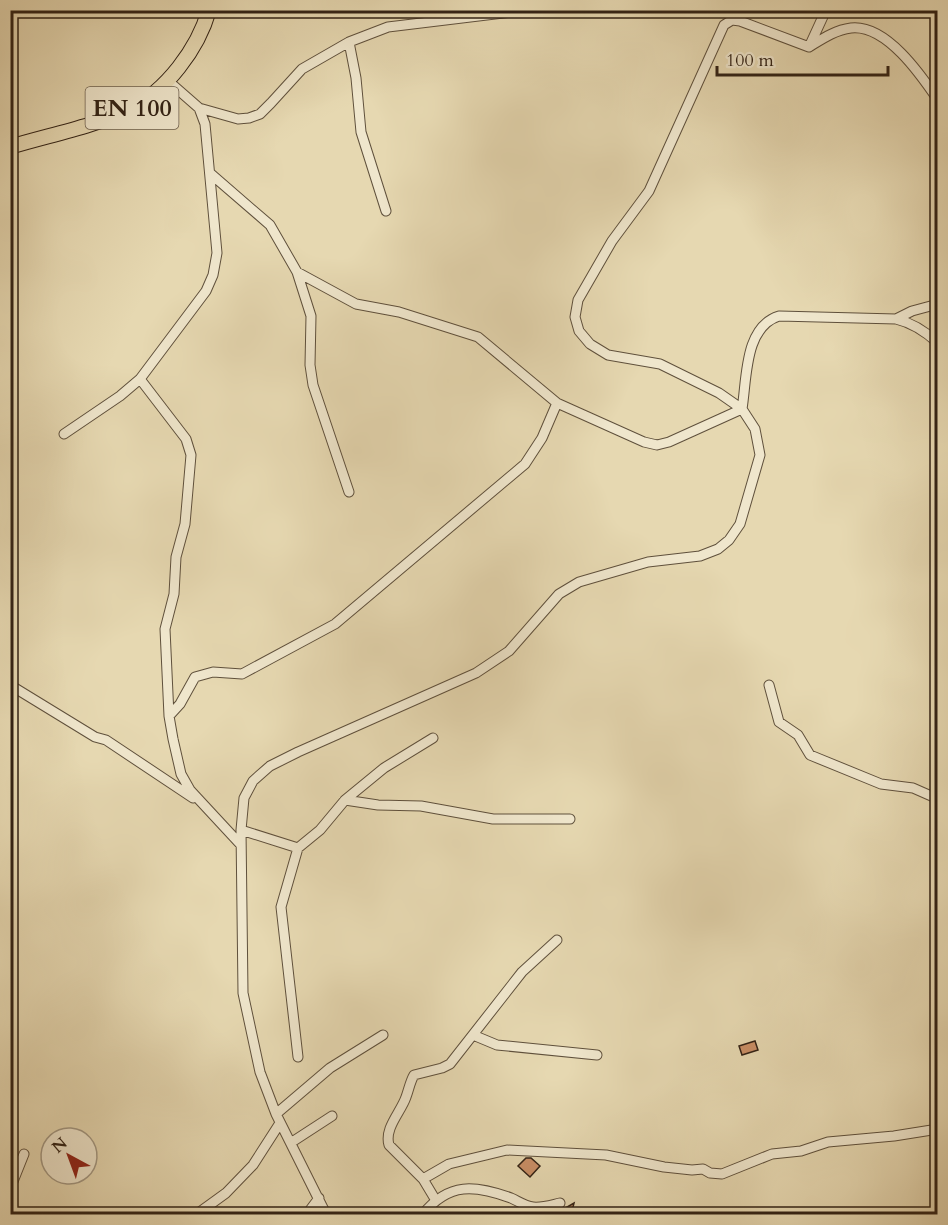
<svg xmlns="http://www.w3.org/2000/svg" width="948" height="1225" viewBox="0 0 948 1225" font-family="Cardo,serif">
  <rect width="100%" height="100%" fill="#e6d8b1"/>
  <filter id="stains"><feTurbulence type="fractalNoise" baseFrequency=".00333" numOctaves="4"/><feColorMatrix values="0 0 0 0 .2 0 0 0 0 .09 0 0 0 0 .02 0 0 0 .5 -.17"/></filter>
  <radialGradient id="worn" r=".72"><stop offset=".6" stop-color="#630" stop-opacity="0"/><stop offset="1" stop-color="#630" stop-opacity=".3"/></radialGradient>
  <!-- building -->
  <path fill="#ca8f66" stroke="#322215" stroke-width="1.5" d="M 755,1041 L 758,1050 L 742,1055 L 739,1046 Z
    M 526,1158 L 531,1158 L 540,1166 L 530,1177 L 518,1166 Z
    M 574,1203 L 571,1215 L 543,1215 L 562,1210 Z"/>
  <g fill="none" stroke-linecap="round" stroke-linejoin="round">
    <!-- minor casing -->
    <g stroke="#5f503c" stroke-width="11">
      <path id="minor" d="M 349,42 L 356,78 L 361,132 L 386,211
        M 809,47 L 826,10
        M 199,108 L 238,119 L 249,118 L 260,114 L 271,103 L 302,69 L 349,42 L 388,27 L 528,10
        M 211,174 L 270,225 L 297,272 L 311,316 L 310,365 L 313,385 L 349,492
        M 297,272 L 356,304 L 399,312 L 478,337 L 557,403 L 644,442 L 657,445 L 669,442 L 742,409
        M 896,319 L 912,311 L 938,304
        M 140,379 L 186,439 L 191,455 L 185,524 L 176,557 L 174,594 L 165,629 L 169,716 L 173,739 L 181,774 L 190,790 L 241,845
        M 742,409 C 747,379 744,327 779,316 L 896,319 C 913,323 925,331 938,343
        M 64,434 L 120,396 L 140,379 L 206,291 L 213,275 L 217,253 L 205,124 L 199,108 L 167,80
        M 10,685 L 95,737 L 106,740 L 193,798
        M 769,685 L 779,722 L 798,735 L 810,755 L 881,784 L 913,788 L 938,799
        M 169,716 L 180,704 L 195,677 L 213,672 L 242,674 L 335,624 L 525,464 L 542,438 L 557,403
        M 345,800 L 378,805 L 421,806 L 493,819 L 570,819
        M 241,830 L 298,848 L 320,830 L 345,800 L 384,768 L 433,738
        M 298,848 L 281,907 L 298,1057
        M 473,1035 L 497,1045 L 597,1055
        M 276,1114 L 330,1068 L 383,1035
        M 292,1142 L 332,1116
        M 423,1179 L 449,1164 L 507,1150 L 606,1155 L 664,1167 L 692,1170 L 703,1169 L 710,1173 L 722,1174 L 772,1154 L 801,1151 L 828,1142 L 894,1136 L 938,1129
        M 10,1189 L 24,1154
        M 435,1199 L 423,1179 L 389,1145 C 384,1128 401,1112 406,1097 C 409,1089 410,1082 414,1075 L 442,1068 L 450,1064 L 522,972 L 557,940
        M 197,1214 L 226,1193 L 253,1165 L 280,1123
        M 307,1214 L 319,1198
        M 326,1214 L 276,1114 L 260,1072 L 243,993 L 241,830 L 244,798 L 253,781 L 270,766 L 298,752 L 476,673 L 509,651 L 559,594 L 579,582 L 648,562 L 700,556 L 718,549 L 729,540 L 740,524 L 760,455 L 755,429 L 742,409 L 719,393 L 660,364 L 608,355 L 590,344 L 579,331 L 575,317 L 578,300 L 612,241 L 649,191 L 724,25 L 732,20 L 740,21 L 809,47 C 822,39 835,30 851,28 C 886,24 921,75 938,100
        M 423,1214 C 449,1182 475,1185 511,1198 C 518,1201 525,1206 533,1207 C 542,1208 551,1205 560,1203"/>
    </g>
    <!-- primary casing -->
    <g stroke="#322215" stroke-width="16">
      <path id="primary" d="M 10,147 C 49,135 93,127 130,109 C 166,91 198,49 209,10"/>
    </g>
    <!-- minor -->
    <use href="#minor" stroke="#efe6cc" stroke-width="9"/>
    <!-- primary -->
    <use href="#primary" stroke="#e6d8b1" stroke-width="14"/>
  </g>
  <g text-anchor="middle" stroke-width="6" stroke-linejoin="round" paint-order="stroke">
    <!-- shield labels -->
    <rect fill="#efe6cc" stroke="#6b5d4c" stroke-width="1.5" x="85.5" y="87" width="93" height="42" rx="4.5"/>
    <g font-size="24" font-weight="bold" fill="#322215">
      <text x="132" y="116">EN 100</text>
    </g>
  </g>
  <!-- margin -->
  <rect width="948" height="1225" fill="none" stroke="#e6d8b1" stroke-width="36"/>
  <rect x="12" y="12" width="924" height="1201" fill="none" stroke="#322215" stroke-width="3"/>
  <rect x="18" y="18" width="912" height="1189" fill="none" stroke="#322215" stroke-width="1.5"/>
  <!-- north arrow -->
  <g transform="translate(69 1156) rotate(319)"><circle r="28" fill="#efe6cc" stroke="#a39883" stroke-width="1.5"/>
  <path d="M0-4.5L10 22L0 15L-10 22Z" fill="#8f2418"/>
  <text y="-9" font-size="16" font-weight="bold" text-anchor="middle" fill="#322215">N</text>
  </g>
  <!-- scale -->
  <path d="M717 66v9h171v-9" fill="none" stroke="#322215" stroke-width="3"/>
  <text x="726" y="66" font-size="18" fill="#322215" stroke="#efe6cc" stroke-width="4.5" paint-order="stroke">100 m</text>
  <rect width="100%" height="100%" filter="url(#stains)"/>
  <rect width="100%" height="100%" fill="url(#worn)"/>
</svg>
